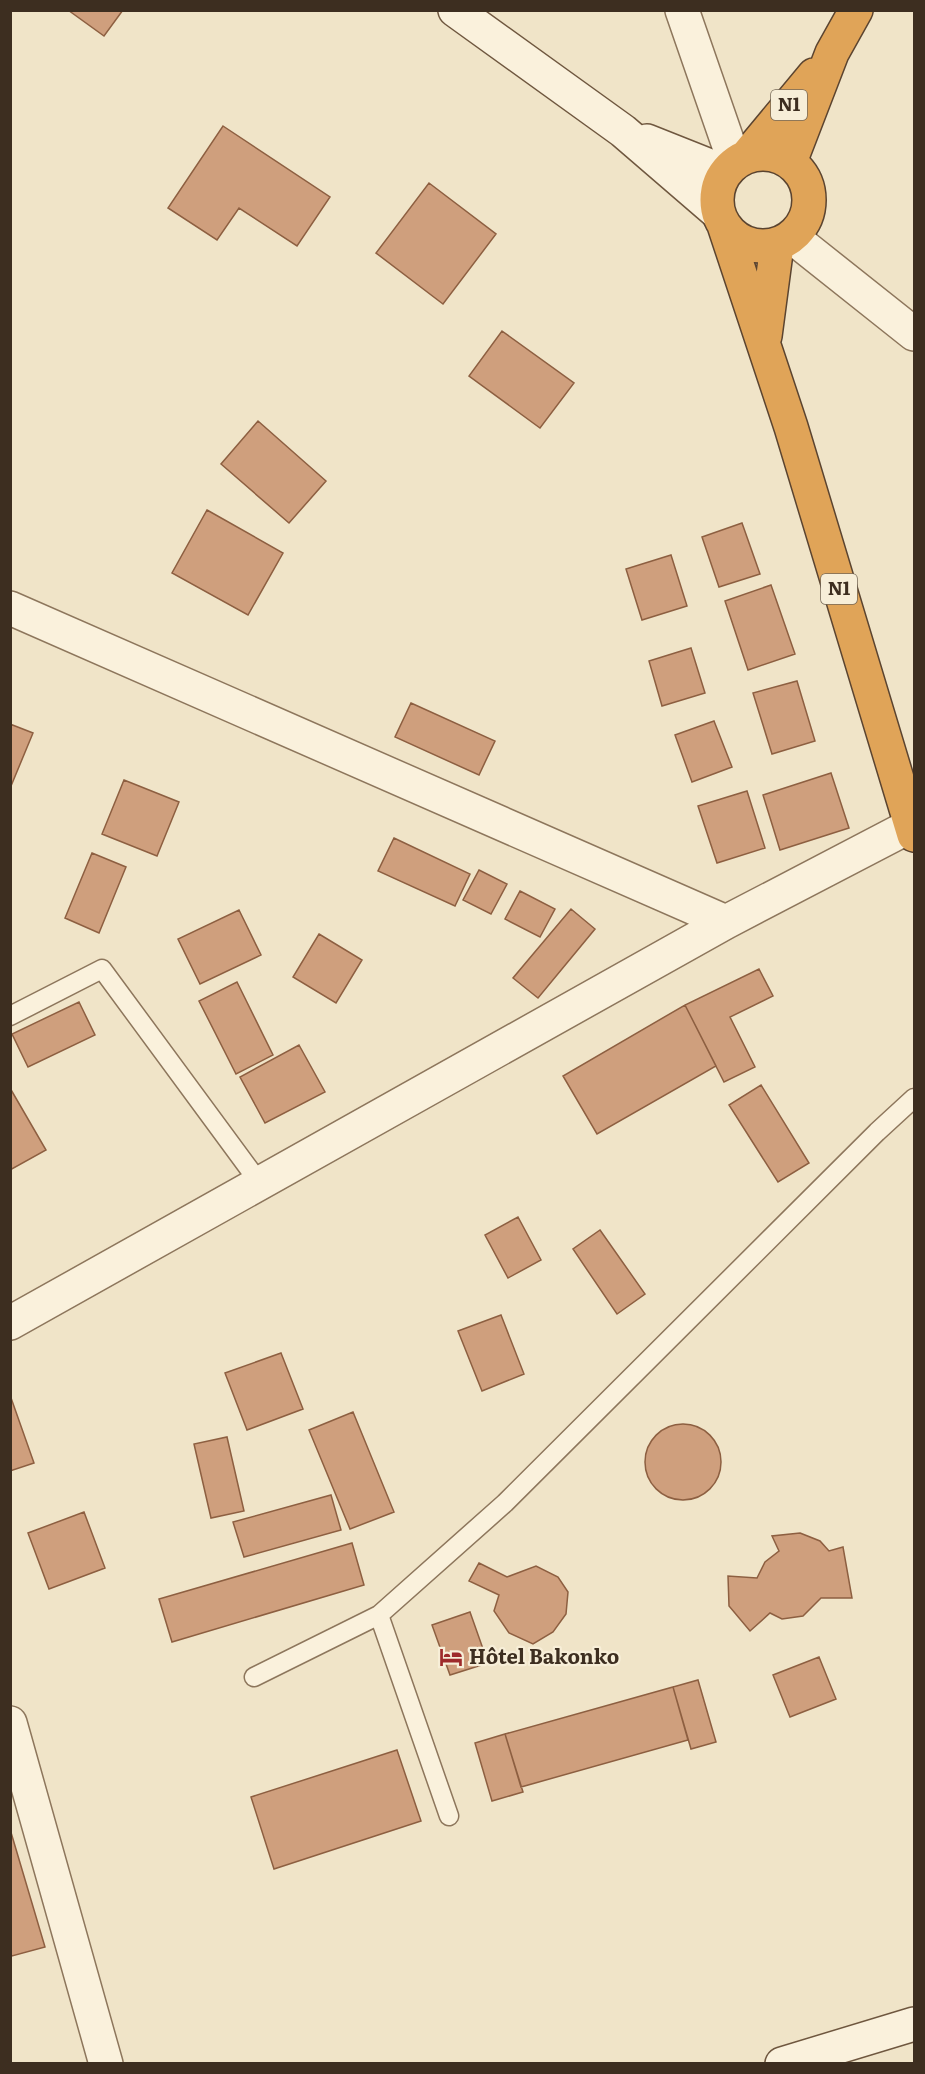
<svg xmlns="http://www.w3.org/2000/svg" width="925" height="2074" viewBox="0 0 925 2074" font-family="Literata,serif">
  <rect width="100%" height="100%" fill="#f0e4c8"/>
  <!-- building -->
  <path fill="#cf9f7d" stroke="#8d5f41" stroke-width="1.5" d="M 68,10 L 123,10 L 104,36 Z
    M 223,126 L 330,197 L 297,246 L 239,208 L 217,240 L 168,208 Z
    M 429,183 L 496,234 L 443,304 L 376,253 Z
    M 502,331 L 574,383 L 540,428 L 469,376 Z
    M 258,421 L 326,481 L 289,523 L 221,464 Z
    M 207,510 L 283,553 L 248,615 L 172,573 Z
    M 742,523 L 760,574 L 719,587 L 702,537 Z
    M 671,555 L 687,606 L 642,620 L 626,569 Z
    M 771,585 L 795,654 L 748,670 L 725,601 Z
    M 691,648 L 705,693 L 662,706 L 649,661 Z
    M 797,681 L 815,741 L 772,754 L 753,693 Z
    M 411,703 L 495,741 L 479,775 L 395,737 Z
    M 714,721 L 732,767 L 692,782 L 675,735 Z
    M 10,724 L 33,733 L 11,786 L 10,786 Z
    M 831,773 L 849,828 L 780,850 L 763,795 Z
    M 124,780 L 179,802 L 157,856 L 102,834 Z
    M 747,791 L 765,848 L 717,863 L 698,806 Z
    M 394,838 L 470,874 L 455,906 L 378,871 Z
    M 92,853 L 126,867 L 99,933 L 65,918 Z
    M 479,870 L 507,884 L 491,914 L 463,900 Z
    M 520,891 L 555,909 L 540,937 L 505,919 Z
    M 571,909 L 595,929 L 538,998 L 513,978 Z
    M 239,910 L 261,955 L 200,984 L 178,939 Z
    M 319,934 L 362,960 L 336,1003 L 293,977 Z
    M 759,969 L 773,996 L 730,1017 L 755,1067 L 724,1082 L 685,1005 Z
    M 237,982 L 273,1055 L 236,1074 L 199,1001 Z
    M 79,1002 L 95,1035 L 28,1067 L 12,1034 Z
    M 685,1005 L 716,1066 L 597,1134 L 563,1076 Z
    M 299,1045 L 325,1092 L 265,1123 L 240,1077 Z
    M 761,1085 L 809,1163 L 778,1182 L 729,1105 Z
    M 10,1088 L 46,1150 L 10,1170 Z
    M 518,1217 L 541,1260 L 508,1278 L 485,1235 Z
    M 600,1230 L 645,1294 L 617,1314 L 573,1249 Z
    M 501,1315 L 524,1374 L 482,1391 L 458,1331 Z
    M 281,1353 L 303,1409 L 247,1430 L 225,1373 Z
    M 10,1395 L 34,1463 L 10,1471 Z
    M 353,1412 L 394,1512 L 350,1529 L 309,1430 Z
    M645 1462a38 38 0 1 1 76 0a38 38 0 1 1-76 0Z
    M 227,1437 L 244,1511 L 211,1518 L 194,1444 Z
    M 331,1495 L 341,1530 L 244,1557 L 233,1522 Z
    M 84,1512 L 105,1568 L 49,1589 L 28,1533 Z
    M 800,1533 L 820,1541 L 829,1551 L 843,1547 L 852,1598 L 821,1598 L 803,1616 L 782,1619 L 770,1613 L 750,1631 L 729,1606 L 728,1576 L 757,1578 L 765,1562 L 779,1551 L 772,1536 Z
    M 352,1543 L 364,1585 L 172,1642 L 159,1599 Z
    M 479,1563 L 507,1577 L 536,1566 L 558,1577 L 568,1592 L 566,1614 L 553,1632 L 533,1644 L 509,1633 L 494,1611 L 499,1595 L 469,1581 Z
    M 470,1612 L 488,1663 L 450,1675 L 432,1625 Z
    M 819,1657 L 836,1699 L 790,1717 L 773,1675 Z
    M 698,1680 L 716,1742 L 691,1749 L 673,1687 Z
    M 673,1687 L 688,1740 L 521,1787 L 505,1734 Z
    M 505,1734 L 523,1792 L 492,1801 L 475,1743 Z
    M 397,1750 L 421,1821 L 274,1869 L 251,1797 Z
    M 10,1829 L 45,1947 L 12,1956 L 10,1953 Z"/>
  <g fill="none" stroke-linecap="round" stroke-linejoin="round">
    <!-- lane casing -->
    <g stroke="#8d765c" stroke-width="21">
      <path id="lane" d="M 10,1016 L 102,969 L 261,1185
        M 379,1615 L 449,1816
        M 254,1677 L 379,1615 L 505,1503 L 877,1132 L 914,1098"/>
    </g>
    <!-- street casing -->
    <g stroke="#8d765c" stroke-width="36">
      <path id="street" d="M 682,10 L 735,163
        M 792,237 L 914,334
        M 10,608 L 726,922
        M 10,1323 L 726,922 L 914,824
        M 10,1723 L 106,2064"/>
    </g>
    <!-- secondary casing -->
    <g stroke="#6f573f" stroke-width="36">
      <path id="secondary" d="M 455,10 L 623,131 L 717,212
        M 647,141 L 725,172
        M 782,2064 L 914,2024"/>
    </g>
    <!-- highway casing -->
    <g stroke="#5b4430" stroke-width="36">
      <path id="highway" d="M717 200a46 46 0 1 1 92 0a46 46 0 1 1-92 0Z
        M 746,157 L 814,75
        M 790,162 L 832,53 L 856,10
        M 724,225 L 791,427 L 914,835
        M 765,336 L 777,245"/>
    </g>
    <!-- lane -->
    <use href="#lane" stroke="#faf1dc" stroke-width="18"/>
    <!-- street -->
    <use href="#street" stroke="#faf1dc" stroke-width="33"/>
    <!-- secondary -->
    <use href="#secondary" stroke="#faf1dc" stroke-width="33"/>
    <!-- highway -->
    <use href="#highway" stroke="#e0a458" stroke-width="33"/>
  </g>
  <!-- icons -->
  <defs>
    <g id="hotel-bare" transform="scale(1.8)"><path d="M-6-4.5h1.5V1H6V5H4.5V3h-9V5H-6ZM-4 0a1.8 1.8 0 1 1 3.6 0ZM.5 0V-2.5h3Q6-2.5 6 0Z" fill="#9e2a2b" stroke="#f7eed8" stroke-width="2.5" paint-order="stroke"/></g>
  </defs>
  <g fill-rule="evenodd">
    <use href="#hotel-bare" x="451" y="1657"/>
  </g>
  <g text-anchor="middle" stroke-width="4.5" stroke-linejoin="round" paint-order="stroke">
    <!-- shield labels -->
    <g fill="#f7eed8" stroke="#756857" stroke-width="1.5">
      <rect x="771" y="90" width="36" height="30" rx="4.5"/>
      <rect x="821" y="574" width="36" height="30" rx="4.5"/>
    </g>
    <g font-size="18" font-weight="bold" fill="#3d2e20">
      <text x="789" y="111">N1</text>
      <text x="839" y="595">N1</text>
    </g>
    <!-- poi labels -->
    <g font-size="20" font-weight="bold" fill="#3d2e20" stroke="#f7eed8" text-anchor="start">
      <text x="469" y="1664">Hôtel Bakonko</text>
    </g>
  </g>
  <!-- border -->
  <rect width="925" height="2074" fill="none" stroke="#3d2e20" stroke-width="24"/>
</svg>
